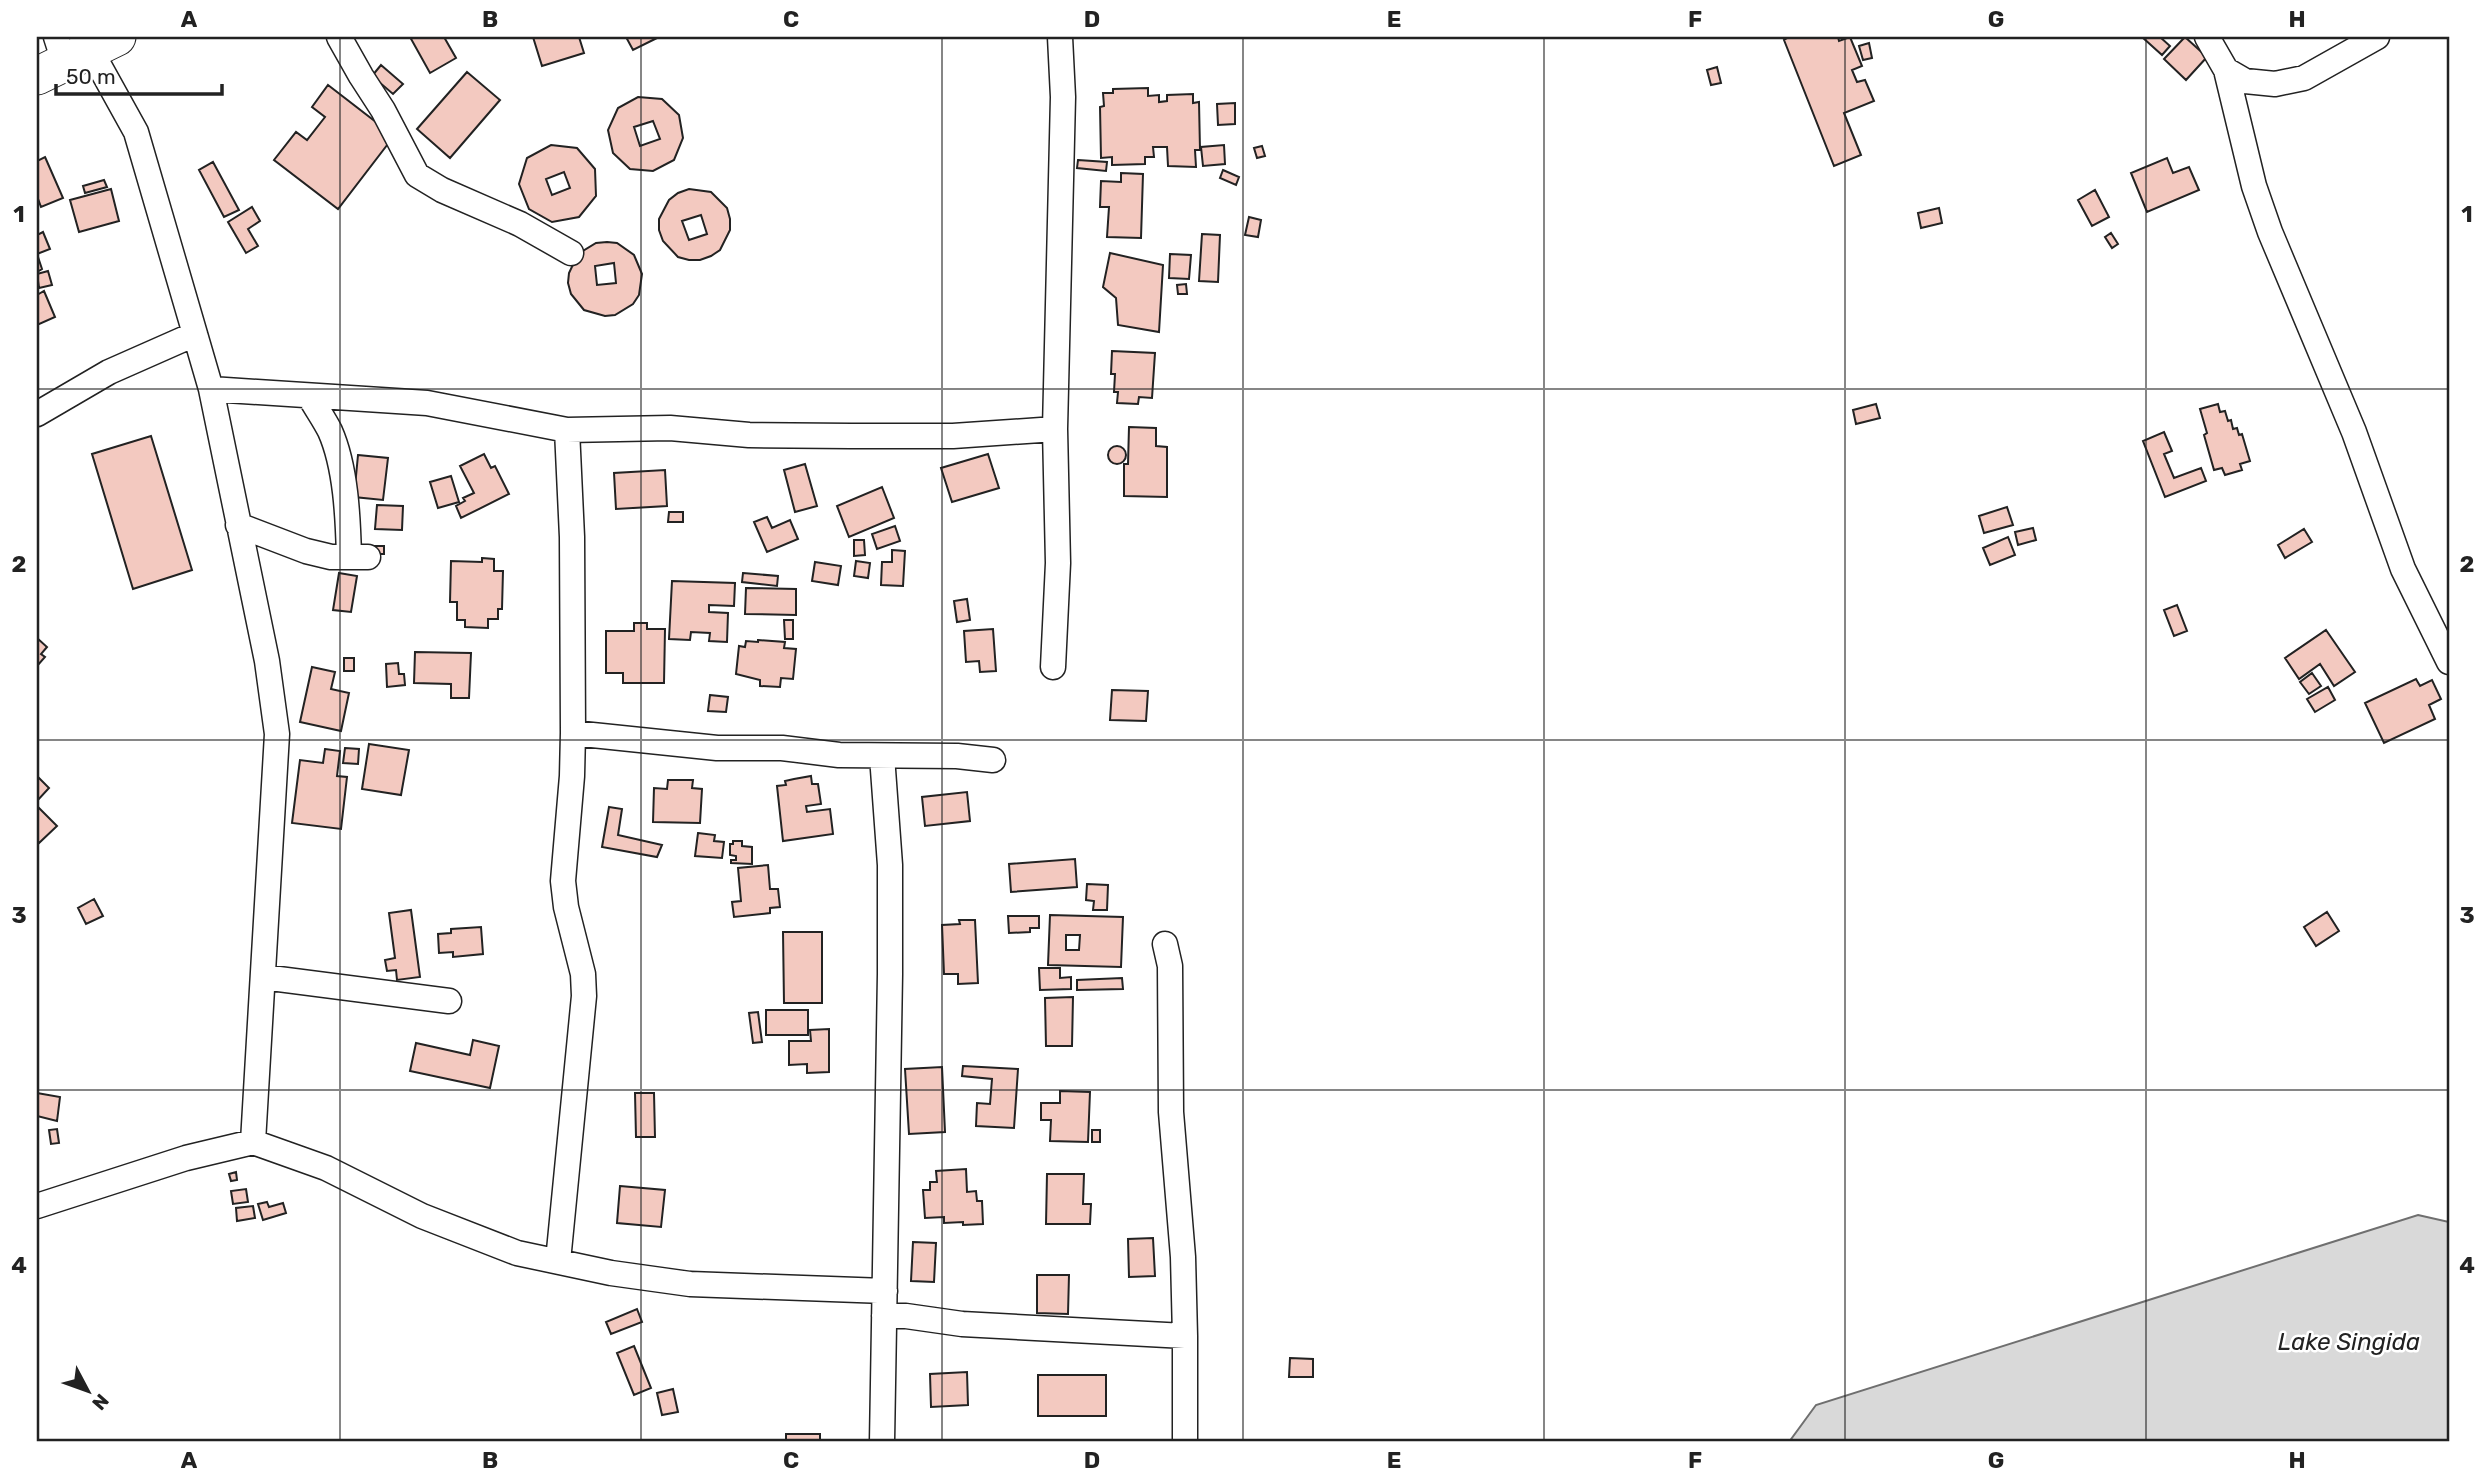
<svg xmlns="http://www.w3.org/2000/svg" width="2486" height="1479" viewBox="0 0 2486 1479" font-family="Rubik,sans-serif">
  <rect width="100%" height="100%" fill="#fff"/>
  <!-- water -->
  <path fill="#d9d9d9" stroke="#6f6f6f" stroke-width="2" d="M 2418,1215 L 2449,1222 L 2449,1442 L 1789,1442 L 1816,1405 Z"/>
  <!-- building -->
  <path fill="#f3c9c0" stroke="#222" stroke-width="2" fill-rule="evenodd" d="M 410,37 L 444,37 L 456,58 L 430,73 Z
    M 533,37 L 579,37 L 584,53 L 542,66 Z
    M 626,37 L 659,37 L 633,50 Z
    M 1789,37 L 1838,37 L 1839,41 L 1850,37 L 1862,66 L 1852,70 L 1857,82 L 1865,80 L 1874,101 L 1844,113 L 1861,155 L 1834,166 L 1784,40 Z
    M 2142,37 L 2160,37 L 2170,46 L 2162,55 Z
    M 2185,37 L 2207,57 L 2186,80 L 2164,59 Z
    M 1869,43 L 1872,58 L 1863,60 L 1859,46 Z
    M 381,65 L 403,84 L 393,94 L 372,76 Z
    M 1717,67 L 1721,83 L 1711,85 L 1707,70 Z
    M 467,72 L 500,100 L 450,158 L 417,129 Z
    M 328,85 L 394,136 L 338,209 L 274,160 L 296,132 L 307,140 L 325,117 L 312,107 Z
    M 1148,88 L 1148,96 L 1159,95 L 1159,102 L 1167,101 L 1167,95 L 1193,94 L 1193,103 L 1199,102 L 1200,150 L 1195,150 L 1196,167 L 1168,166 L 1167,147 L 1153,147 L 1154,157 L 1145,157 L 1145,164 L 1112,165 L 1112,157 L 1101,158 L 1100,107 L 1104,106 L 1103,93 L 1113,93 L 1113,89 Z
    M 638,97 L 662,99 L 679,115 L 683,138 L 674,160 L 653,171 L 630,169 L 613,153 L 608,130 L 618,108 ZM 653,121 L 660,139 L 640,146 L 634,127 Z
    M 1235,103 L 1235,124 L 1218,125 L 1217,104 Z
    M 551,145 L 577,148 L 595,169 L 596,196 L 579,217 L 552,222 L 529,209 L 519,184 L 527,158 ZM 564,172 L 570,188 L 552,195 L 546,179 Z
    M 1224,145 L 1225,164 L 1203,166 L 1201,147 Z
    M 1262,146 L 1265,156 L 1257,158 L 1254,148 Z
    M 45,157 L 63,198 L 41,207 L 37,196 L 37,161 Z
    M 2167,158 L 2173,173 L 2189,167 L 2199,190 L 2147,212 L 2131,173 Z
    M 1078,160 L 1107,162 L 1106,171 L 1077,168 Z
    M 213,162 L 239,210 L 224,217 L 199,170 Z
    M 1223,170 L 1239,177 L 1236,185 L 1220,178 Z
    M 1121,173 L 1143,174 L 1141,238 L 1107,237 L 1109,207 L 1100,207 L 1101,181 L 1121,182 Z
    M 104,180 L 107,187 L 85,193 L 83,186 Z
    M 111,189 L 119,221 L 79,232 L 70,200 Z
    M 689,189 L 711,192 L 727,208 L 730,219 L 730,230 L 720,250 L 711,256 L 700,260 L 689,260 L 678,257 L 663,241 L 659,230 L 659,219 L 669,200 L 678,193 ZM 701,215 L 707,234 L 689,240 L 682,221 Z
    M 2095,190 L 2109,217 L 2092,226 L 2078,200 Z
    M 252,207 L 260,221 L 248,229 L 258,246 L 246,253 L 228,222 Z
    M 1939,208 L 1942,223 L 1921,228 L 1918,213 Z
    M 1249,217 L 1261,220 L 1258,237 L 1245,235 Z
    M 43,232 L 50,249 L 37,254 L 37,235 Z
    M 2111,233 L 2118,244 L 2112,248 L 2105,237 Z
    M 1202,234 L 1220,235 L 1218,282 L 1199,281 Z
    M 607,242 L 617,243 L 634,255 L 642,274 L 639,295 L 633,304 L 615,315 L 605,316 L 584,310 L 571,294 L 568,283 L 569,273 L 578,254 L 596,243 ZM 614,263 L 616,283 L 597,285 L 595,266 Z
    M 1110,253 L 1163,265 L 1159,332 L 1118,325 L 1116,298 L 1103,287 Z
    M 37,254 L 42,269 L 37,272 Z
    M 1170,254 L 1191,255 L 1189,279 L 1169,278 Z
    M 48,271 L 52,285 L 39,288 L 37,274 Z
    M 1186,284 L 1187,294 L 1178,294 L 1177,285 Z
    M 44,291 L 55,317 L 37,325 L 37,295 Z
    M 1112,351 L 1155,353 L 1152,398 L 1139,397 L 1138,404 L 1117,403 L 1118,392 L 1114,392 L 1115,374 L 1111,374 Z
    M 1876,404 L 1880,418 L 1856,424 L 1853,410 Z
    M 2218,404 L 2220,412 L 2225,411 L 2228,421 L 2231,420 L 2233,429 L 2237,428 L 2239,435 L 2242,434 L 2250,461 L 2240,464 L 2242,470 L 2225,475 L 2222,468 L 2214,470 L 2204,435 L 2207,433 L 2200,409 Z
    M 1129,427 L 1156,428 L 1156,446 L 1167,447 L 1167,497 L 1124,496 L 1124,464 L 1128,464 Z
    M 2164,432 L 2172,451 L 2164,454 L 2174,478 L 2201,468 L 2206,481 L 2165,497 L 2143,441 Z
    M 151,436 L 192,570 L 133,589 L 92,454 Z
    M1108 455a9 9 0 1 1 18 0a9 9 0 1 1-18 0Z
    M 484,454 L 491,468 L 495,466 L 509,494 L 461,518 L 456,506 L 465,501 L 463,498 L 474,493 L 460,466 Z
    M 988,454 L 999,488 L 952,502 L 941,468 Z
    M 358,455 L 388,458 L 383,500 L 354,497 Z
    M 805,464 L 817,506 L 795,512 L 784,470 Z
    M 665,470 L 667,506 L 616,509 L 614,473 Z
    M 451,476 L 459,502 L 438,508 L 430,482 Z
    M 882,487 L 894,518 L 849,537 L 837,506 Z
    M 377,505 L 403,506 L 402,530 L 375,529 Z
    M 2007,507 L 2013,525 L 1984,533 L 1979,516 Z
    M 669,512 L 683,512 L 683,522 L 668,522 Z
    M 767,517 L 772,528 L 790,520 L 798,539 L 767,552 L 754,522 Z
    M 895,526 L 900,541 L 877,549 L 872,534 Z
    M 2033,528 L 2036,540 L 2018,545 L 2015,532 Z
    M 2304,529 L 2312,542 L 2285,558 L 2278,545 Z
    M 2008,537 L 2015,555 L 1990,565 L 1983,548 Z
    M 854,540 L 864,540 L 865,555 L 854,556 Z
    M 374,546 L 384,546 L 384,554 L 374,554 Z
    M 892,550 L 905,551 L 903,586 L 881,585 L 882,562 L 892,562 Z
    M 482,558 L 494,559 L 494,571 L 503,571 L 502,609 L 498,609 L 498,619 L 488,619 L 488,628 L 465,627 L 465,620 L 457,620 L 457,602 L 450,602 L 451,561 L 482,562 Z
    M 856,561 L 870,563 L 868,578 L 854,576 Z
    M 815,562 L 841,566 L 838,585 L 812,581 Z
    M 339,573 L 357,576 L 351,612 L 333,610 Z
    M 743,573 L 778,576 L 777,586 L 742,582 Z
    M 672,581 L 735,583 L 734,606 L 709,605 L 709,612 L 728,613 L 727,642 L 709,641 L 710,633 L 691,632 L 690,640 L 669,639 Z
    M 746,588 L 796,589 L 796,615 L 745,614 Z
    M 967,599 L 970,620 L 957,622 L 954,601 Z
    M 2177,605 L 2187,631 L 2174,636 L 2164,610 Z
    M 784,620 L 793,620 L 793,639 L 785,639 Z
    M 634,623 L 647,623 L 647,629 L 665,629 L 664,683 L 623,683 L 623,673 L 606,673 L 606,631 L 634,631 Z
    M 993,629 L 996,671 L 980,672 L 979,661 L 966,662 L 964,631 Z
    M 2326,630 L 2355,672 L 2334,686 L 2320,664 L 2299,679 L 2285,658 Z
    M 37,638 L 47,647 L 41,654 L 45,657 L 37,666 Z
    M 758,640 L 785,642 L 784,648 L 796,649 L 793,679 L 781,678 L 780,687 L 760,686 L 760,680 L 736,674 L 739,646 L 745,647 L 746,641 L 758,642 Z
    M 415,652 L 471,653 L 469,698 L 451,698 L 451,684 L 414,683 Z
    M 344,658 L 354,658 L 354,671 L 344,671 Z
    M 398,663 L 399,674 L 404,674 L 405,685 L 387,687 L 386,664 Z
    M 312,667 L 335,672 L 331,689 L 349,693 L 341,731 L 300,722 Z
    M 2312,673 L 2321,686 L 2309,694 L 2300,682 Z
    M 2416,679 L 2420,686 L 2432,680 L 2441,699 L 2429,705 L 2435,719 L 2384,743 L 2365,703 Z
    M 2328,687 L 2335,700 L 2315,712 L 2307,699 Z
    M 1112,690 L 1148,691 L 1146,721 L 1110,720 Z
    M 710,695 L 728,697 L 726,712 L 708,711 Z
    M 369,744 L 409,750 L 401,795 L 362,789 Z
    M 345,748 L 359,749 L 358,764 L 343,763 Z
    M 325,749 L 340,751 L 337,776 L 347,777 L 341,829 L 292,823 L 300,760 L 323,763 Z
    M 37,776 L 49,788 L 37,801 Z
    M 811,776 L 812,784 L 818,784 L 821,804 L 806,806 L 807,812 L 830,809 L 833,834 L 783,841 L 777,786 L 786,785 L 785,781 L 794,779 Z
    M 668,780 L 693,780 L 692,788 L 702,789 L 700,823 L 653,822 L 654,788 L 667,789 Z
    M 967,792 L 970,821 L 925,826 L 922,797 Z
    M 37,806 L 57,826 L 39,843 L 37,841 Z
    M 609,807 L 622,809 L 618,835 L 662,845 L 657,857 L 602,847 Z
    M 698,833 L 715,835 L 714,841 L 724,842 L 722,858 L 695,856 Z
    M 733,841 L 742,841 L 742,846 L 752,847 L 752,864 L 731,863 L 731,860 L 736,860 L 736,856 L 730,855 L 730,844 L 733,844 Z
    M 1075,859 L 1077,887 L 1011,892 L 1009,864 Z
    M 768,865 L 770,889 L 778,889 L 780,907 L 770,908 L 770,913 L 734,917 L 732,902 L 741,901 L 738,868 Z
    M 1087,884 L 1108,885 L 1107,910 L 1093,910 L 1094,901 L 1086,900 Z
    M 94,899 L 103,916 L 86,924 L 78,908 Z
    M 411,910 L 420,977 L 397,980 L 396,970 L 387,971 L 385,960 L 395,958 L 389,913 Z
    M 2327,912 L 2339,931 L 2316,946 L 2304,927 Z
    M 1050,915 L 1123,917 L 1121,967 L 1048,965 ZM 1066,935 L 1080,935 L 1079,950 L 1066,950 Z
    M 1008,916 L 1039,916 L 1039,928 L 1030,928 L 1030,932 L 1009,933 Z
    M 959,920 L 975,920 L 978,983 L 958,984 L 958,974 L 944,974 L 942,925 L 960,924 Z
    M 481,927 L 483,954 L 453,957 L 453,952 L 439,953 L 438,934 L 451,933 L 451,929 Z
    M 783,932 L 822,932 L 822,1003 L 784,1003 Z
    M 1039,968 L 1060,968 L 1060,978 L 1071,977 L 1071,989 L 1040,990 Z
    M 1122,978 L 1123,989 L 1077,990 L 1077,980 Z
    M 1073,997 L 1072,1046 L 1046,1046 L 1045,998 Z
    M 766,1010 L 808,1010 L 808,1035 L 766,1035 Z
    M 758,1012 L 762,1042 L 753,1043 L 749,1013 Z
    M 829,1029 L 829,1072 L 807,1073 L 807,1064 L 789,1065 L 789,1041 L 811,1041 L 810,1030 Z
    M 473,1040 L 499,1046 L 490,1088 L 410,1071 L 416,1043 L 470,1055 Z
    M 963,1066 L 1018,1069 L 1014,1128 L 976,1126 L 977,1103 L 990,1104 L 992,1079 L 962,1076 Z
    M 942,1067 L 945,1132 L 909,1134 L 905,1069 Z
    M 1060,1091 L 1090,1092 L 1088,1142 L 1050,1141 L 1051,1120 L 1041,1120 L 1041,1103 L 1060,1103 Z
    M 37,1093 L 60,1097 L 57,1121 L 37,1116 Z
    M 635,1093 L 654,1093 L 655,1137 L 636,1137 Z
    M 57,1129 L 59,1143 L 51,1144 L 49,1130 Z
    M 1092,1130 L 1100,1130 L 1100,1142 L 1092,1142 Z
    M 966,1169 L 967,1192 L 976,1191 L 977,1201 L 982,1201 L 983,1224 L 963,1225 L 963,1222 L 944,1223 L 944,1217 L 925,1218 L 923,1190 L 930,1190 L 930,1182 L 937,1182 L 936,1171 Z
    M 236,1172 L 237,1180 L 231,1181 L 229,1174 Z
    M 1047,1174 L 1084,1174 L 1083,1204 L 1091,1204 L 1090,1224 L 1046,1224 Z
    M 620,1186 L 665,1190 L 661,1227 L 617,1223 Z
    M 246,1189 L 248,1202 L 233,1204 L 231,1191 Z
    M 267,1202 L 269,1207 L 283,1203 L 286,1213 L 263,1220 L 258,1204 Z
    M 253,1206 L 255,1218 L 237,1221 L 236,1208 Z
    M 1153,1238 L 1155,1276 L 1129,1277 L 1128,1239 Z
    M 913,1242 L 936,1243 L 934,1282 L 911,1281 Z
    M 1037,1275 L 1069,1275 L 1068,1314 L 1037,1313 Z
    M 637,1309 L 642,1322 L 611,1334 L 606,1322 Z
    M 634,1346 L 651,1388 L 634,1395 L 617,1353 Z
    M 1290,1358 L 1313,1359 L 1313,1377 L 1289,1377 Z
    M 967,1372 L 968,1405 L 931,1407 L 930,1374 Z
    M 1038,1375 L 1106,1375 L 1106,1416 L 1038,1416 Z
    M 673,1389 L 678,1412 L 662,1415 L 657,1393 Z
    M 786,1434 L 820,1434 L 820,1442 L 786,1442 Z"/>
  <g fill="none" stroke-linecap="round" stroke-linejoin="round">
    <!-- minor casing -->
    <g stroke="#222" stroke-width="27">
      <path id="minor" d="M 56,37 L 64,62
        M 339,37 L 361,76 L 383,110 L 417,175 L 442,190 L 520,224 L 571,253
        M 2207,37 L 2226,70 L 2245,81 L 2275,84 L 2304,78 L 2377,37
        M 90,49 L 136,132 L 195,334 L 211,389 L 267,661 L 277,734 L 253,1142
        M 2226,70 L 2254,186 L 2270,232 L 2354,432 L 2403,569 L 2449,662
        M 211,389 L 427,403 L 567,430 L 670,428 L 749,435 L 851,436 L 953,436 L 1055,429
        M 310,397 C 316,408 324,419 330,431 C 346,467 348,518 349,557
        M 37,414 L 109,372 L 195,334
        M 238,525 L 306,551 L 331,557 L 368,557
        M 1053,667 L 1058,563 L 1055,429 L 1063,97 L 1060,37
        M 573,733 L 717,748 L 782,748 L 839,755 L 957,756 L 993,760
        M 1165,944 L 1170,966 L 1171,1112 L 1183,1257 L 1185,1336 L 1185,1442
        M 263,977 L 449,1001
        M 37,1206 L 186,1158 L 253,1142 L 326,1168 L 422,1216 L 517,1253 L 611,1273 L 690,1284 L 885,1291
        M 558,1261 L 584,996 L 583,974 L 566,907 L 563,881 L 572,776 L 573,733 L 572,537 L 567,430
        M 884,1316 L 906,1316 L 962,1324 L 1185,1336
        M 882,1442 L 890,974 L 890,865 L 882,756"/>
    </g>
    <!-- highway casing -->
    <g stroke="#222" stroke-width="39">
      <path id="highway" d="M 37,76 L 117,37"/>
    </g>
    <!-- minor -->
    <use href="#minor" stroke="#fff" stroke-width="24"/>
    <!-- highway -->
    <use href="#highway" stroke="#fff" stroke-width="37"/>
  </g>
  <!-- grid -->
  <path fill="none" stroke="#222" stroke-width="2" stroke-opacity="0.55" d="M 340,37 L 340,1442M 641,37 L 641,1442M 942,37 L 942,1442M 1243,37 L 1243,1442M 1544,37 L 1544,1442M 1845,37 L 1845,1442M 2146,37 L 2146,1442M 37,389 L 2449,389M 37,740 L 2449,740M 37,1090 L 2449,1090"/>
  <g text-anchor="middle" stroke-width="5" stroke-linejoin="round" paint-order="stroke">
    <!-- water labels -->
    <g font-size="24" font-style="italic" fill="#222" stroke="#fff">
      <text x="2349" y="1350">Lake Singida</text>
    </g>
  </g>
  <!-- border -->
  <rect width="2486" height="1479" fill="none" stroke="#ffffff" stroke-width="77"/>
  <!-- north arrow -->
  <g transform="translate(88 1391) rotate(131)" stroke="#ffffff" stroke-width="5" paint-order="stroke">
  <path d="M0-5L12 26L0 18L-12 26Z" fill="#222222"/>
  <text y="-10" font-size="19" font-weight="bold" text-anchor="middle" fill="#222222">N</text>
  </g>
  <!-- scale -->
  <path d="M56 84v10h166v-10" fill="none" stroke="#222222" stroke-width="3.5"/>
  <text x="66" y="84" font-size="21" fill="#222222" stroke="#ffffff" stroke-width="5" paint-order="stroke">50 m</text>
  <rect x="38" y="38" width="2410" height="1402" fill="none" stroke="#222" stroke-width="2.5"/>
  <g font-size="23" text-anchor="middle" font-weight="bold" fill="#222">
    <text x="189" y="27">A</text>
    <text x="490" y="27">B</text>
    <text x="791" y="27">C</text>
    <text x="1092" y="27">D</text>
    <text x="1394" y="27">E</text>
    <text x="1695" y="27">F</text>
    <text x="1996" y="27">G</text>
    <text x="2297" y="27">H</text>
    <text x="19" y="222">1</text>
    <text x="2467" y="222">1</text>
    <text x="19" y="572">2</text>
    <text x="2467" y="572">2</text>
    <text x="19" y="923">3</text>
    <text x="2467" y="923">3</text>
    <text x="19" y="1273">4</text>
    <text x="2467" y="1273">4</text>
    <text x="189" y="1468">A</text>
    <text x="490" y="1468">B</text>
    <text x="791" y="1468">C</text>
    <text x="1092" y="1468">D</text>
    <text x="1394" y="1468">E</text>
    <text x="1695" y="1468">F</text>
    <text x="1996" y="1468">G</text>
    <text x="2297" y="1468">H</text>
  </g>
</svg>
